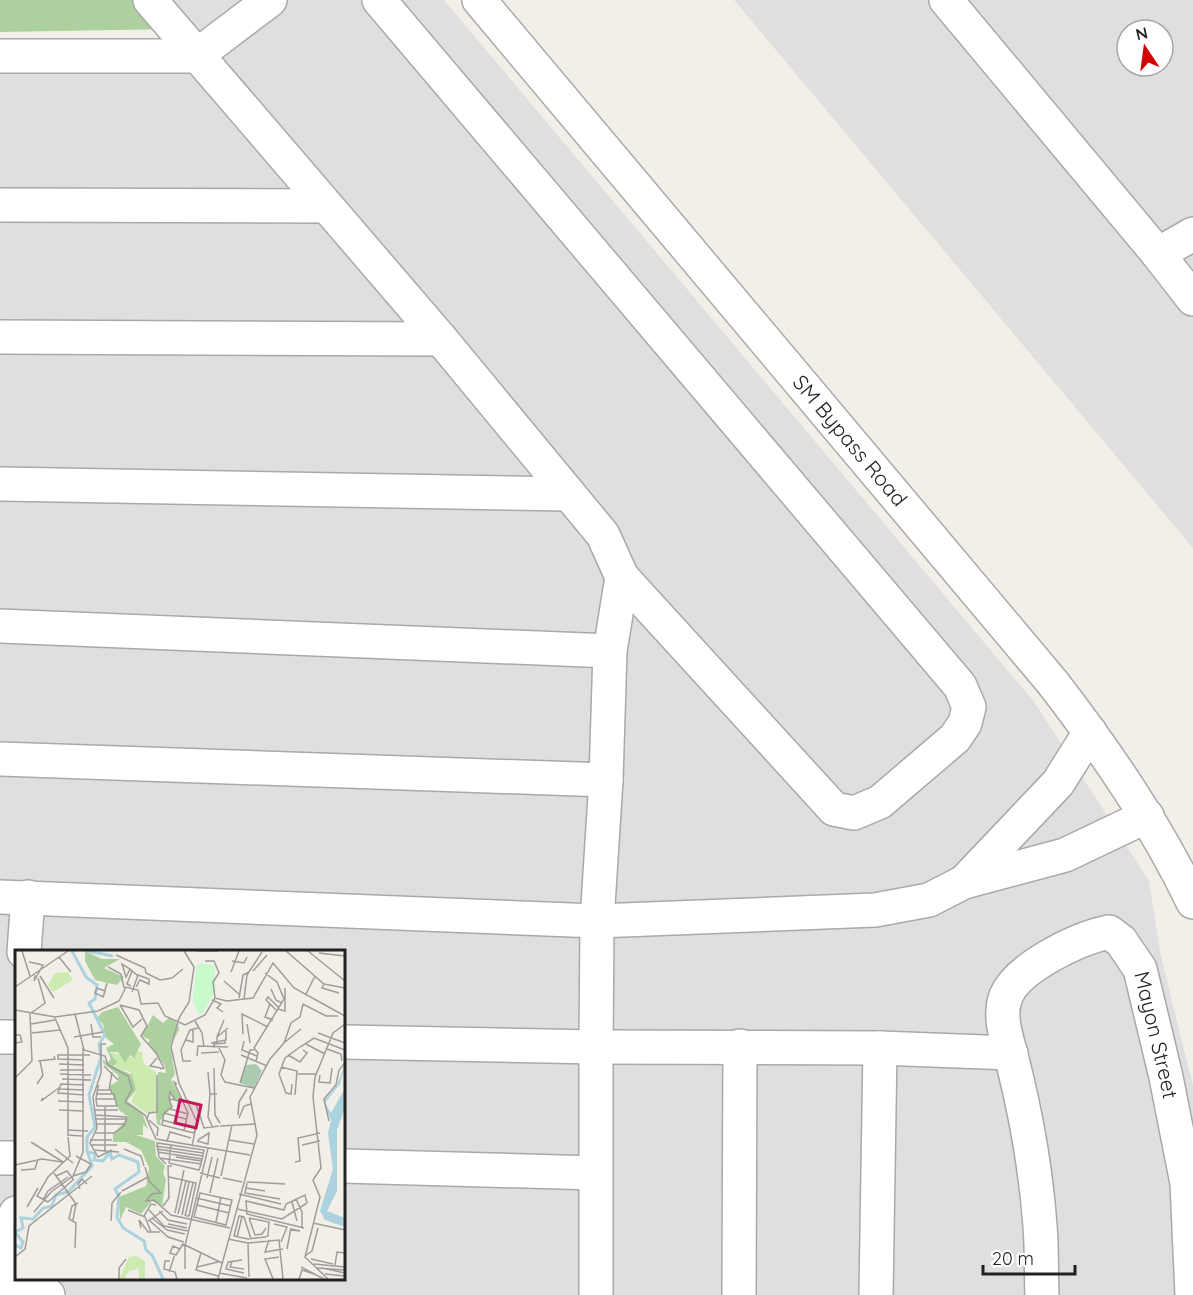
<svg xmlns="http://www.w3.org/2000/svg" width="1193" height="1295" viewBox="0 0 1193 1295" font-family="Quicksand,sans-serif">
  <rect width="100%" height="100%" fill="#f2efe9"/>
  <!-- residential -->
  <path fill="#e0dfdf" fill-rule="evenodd" d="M 126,0 L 444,0 L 1035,703 L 1149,881 L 1160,952 L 1193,1086 L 1193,1295 L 0,1295 L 0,43 L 165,45 ZM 16,952 L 344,952 L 344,1278 L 16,1278 Z
    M 734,0 L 1193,0 L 1193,548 ZM 1127,30 L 1163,30 L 1163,66 L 1127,66 Z"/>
  <!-- forest -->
  <path fill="#add19e" d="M 0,0 L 148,0 L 174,29 L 0,32 Z"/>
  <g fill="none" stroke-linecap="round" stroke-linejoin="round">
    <!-- minor casing -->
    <g stroke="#a9a9a9" stroke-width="36">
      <g id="minor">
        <path d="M 150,0 L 441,339 L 603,535 L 622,577 L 610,651 L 606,780 L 597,921 L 596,1047 L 596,1295"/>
        <path d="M 379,0 L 960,686 L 969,707 L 965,723 L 955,738 L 880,802 L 854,813 L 834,809 L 622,577"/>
        <path d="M 946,0 L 1158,254 L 1193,299"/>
        <path d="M 0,56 L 196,56 L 270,0"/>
        <path d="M 0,205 L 325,206"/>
        <path d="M 1158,254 L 1193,234"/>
        <path d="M 0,337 L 441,339"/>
        <path d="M 0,484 L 569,494"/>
        <path d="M 0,626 L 610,651"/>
        <path d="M 0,759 L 606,780"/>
        <path d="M 964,882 L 1058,783 L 1090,732"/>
        <path d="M 0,897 L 597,921 L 875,910 L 929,900 L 964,882 L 1065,855 L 1147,816"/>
        <path d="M 24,952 L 28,897"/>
        <path d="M 0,1037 L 16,1037"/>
        <path d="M 344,1042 L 596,1047 L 880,1048 L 1011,1053"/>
        <path d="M 0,1158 L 16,1158"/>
        <path d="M 344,1166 L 595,1173"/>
        <path d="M 11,1293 L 16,1213"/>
        <path d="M 0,1294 L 48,1295"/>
        <path d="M 739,1295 L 740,1046"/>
        <path d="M 876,1295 L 880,1048"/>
        <path id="s1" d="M 1042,1295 C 1041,1272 1042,1249 1040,1226 C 1036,1170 1026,1114 1012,1059 C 1007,1039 998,1016 1006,996 C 1018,967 1079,938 1109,932 L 1121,941 L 1140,969 L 1166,1077 L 1187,1183 L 1192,1295"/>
      </g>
    </g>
    <!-- tertiary casing -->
    <g stroke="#a9a9a9" stroke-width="36">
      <g id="tertiary">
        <path id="s2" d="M 479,0 L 1053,683 C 1106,752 1155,823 1193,902"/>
      </g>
    </g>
    <!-- minor -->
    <use href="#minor" stroke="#fff" stroke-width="33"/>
    <!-- tertiary -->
    <use href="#tertiary" stroke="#fff" stroke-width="33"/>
  </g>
  <g text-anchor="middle" stroke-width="4.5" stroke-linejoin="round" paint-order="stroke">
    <!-- street labels -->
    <g font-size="21" fill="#222" stroke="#fff">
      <text dy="7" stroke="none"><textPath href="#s2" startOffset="576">SM Bypass Road</textPath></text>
      <text dy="7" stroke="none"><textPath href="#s1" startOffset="544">Mayon Street</textPath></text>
    </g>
  </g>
  <!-- overview -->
  <g transform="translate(15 950)">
    <rect width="330" height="330" fill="#f2efe9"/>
    <path d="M 53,22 L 58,30 L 38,42 L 33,35 L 40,23 ZM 121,101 L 127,102 L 129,114 L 141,122 L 141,162 L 131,163 L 116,152 L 121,140 L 115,122 L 100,117 L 94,102 L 119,108 ZM 121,306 L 130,311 L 130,329 L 124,329 L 124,318 L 113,322 L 110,329 L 104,329 L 114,307 Z" fill="#cdebb0"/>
    <path d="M 70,1 L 87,9 L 105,9 L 89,18 L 109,27 L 102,35 L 80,30 L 70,11 ZM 103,57 L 126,94 L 119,108 L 115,105 L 110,113 L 103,102 L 94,102 L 102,112 L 98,116 L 117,125 L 121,140 L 112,151 L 127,162 L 133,179 L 128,174 L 128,185 L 121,185 L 140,191 L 141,206 L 150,216 L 148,223 L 151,229 L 147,256 L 137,251 L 126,264 L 111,257 L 105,270 L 104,247 L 131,236 L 134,218 L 126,200 L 111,192 L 98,192 L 98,185 L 113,167 L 104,160 L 94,136 L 103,131 L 103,125 L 88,113 L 88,109 L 92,113 L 96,109 L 91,98 L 99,94 L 91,88 L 88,74 L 82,68 L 87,62 ZM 138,65 L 148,73 L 154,68 L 163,73 L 164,80 L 155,96 L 160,124 L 156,130 L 168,152 L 160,150 L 155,142 L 156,157 L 145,171 L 146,176 L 142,174 L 141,165 L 143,122 L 151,123 L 150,116 L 133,93 L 135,90 L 127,86 Z" fill="#add19e"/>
    <path d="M 241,114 L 247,121 L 239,138 L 225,133 L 231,115 Z" fill="#aacbaf"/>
    <path d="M 185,13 L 199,15 L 201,39 L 188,63 L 183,64 L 178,51 L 181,17 Z" fill="#c8facc"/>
    <path d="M 330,115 L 325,134 L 310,153 L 316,163 L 330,138 L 330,158 L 322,180 L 322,241 L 312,261 L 330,268 L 330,277 L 310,270 L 305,261 L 318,219 L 313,183 L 316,170 L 310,156 L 309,151 L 322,135 Z" fill="#aad3df"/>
    <path fill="none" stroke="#aad3df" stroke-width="3" d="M 72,1 L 98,6M 74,202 L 80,204 L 79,210 L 88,211 L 95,202 L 97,209 L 104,205 L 123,212 L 124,222 L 100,239 L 104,247 L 102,267 L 108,278 L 129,291 L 131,300 L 137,305 L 148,329M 0,295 L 6,298 L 8,292 L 0,282 L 8,278 L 6,268 L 18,269 L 28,258 L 37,256 L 41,245 L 53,242 L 77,216 L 72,200 L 72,187 L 80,177 L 74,145 L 86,107 L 84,94 L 90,85 L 74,53 L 80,49 L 82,35 L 71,27 L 57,1"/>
    <path fill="none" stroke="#9f9d99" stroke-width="1.5" d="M 7,1 L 15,26M 169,1 L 179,17 L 174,52 L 164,68 L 156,97 L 164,133 L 182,172 L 177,196M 182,1 L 203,1M 271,1 L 309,34 L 330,38M 293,1 L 330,31M 304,3 L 330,6M 101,5 L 130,18 L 131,23 L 145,30 L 157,28 L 168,19M 44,7 L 56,22M 190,11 L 199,11 L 204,23 L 198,32 L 200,48M 217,11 L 229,13 L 232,7M 14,12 L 28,15 L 19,31 L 20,25M 93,17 L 106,24 L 109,38M 115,19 L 111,27 L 107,14 L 115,19 L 123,26M 238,21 L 252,5M 216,22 L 224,1M 25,26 L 39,48M 209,31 L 225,45M 309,34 L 307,38 L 324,43M 116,36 L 112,34 L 117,21M 0,37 L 53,1M 256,39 L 261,50 L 267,53M 90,41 L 82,38 L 80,43 L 88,47 L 90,41 L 91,36 L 92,34 L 92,33M 117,42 L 123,25 L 134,29 L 134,34 L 125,30 L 121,37M 291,44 L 300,26M 224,48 L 228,25 L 234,22M 229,49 L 232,25 L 247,2M 197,50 L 206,54 L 202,58 L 208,62M 255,54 L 250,67 L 258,70M 105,55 L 124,60 L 132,76 L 126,86 L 141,103 L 149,118 L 145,119M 105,55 L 118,77 L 127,69M 263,59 L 270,61 L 270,38M 0,60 L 40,67 L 83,61 L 104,51 L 111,37 L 123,40 L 126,54 L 143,53 L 150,66 L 170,75 L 190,65 L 200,48 L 212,51 L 238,48 L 258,13 L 279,38 L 330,66M 261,60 L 251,50 L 253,47 L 264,58M 60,64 L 69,100 L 90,106 L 93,115 L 113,126 L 117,139 L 110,152 L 130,165 L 141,189 L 235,205M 40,68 L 53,98 L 53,185 L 67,186M 180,71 L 187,83 L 189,97M 16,74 L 40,70M 76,74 L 78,87 L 86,87M 232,74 L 235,93M 17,83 L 45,80M 303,83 L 330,93M 228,84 L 227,64 L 253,77M 0,85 L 5,85 L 7,92 L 0,93M 59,87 L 88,82M 202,87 L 209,70M 171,90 L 178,92 L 178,79M 229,91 L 227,100 L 242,106M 270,92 L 286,79M 196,93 L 211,90 L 211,81M 91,94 L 86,94 L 86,123 L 78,147 L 82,178 L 75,193 L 83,207 L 97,200M 202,94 L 202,87 L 213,78M 291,94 L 310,104M 199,98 L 199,94 L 210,93 L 210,90M 204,98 L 210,110 L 206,125 L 210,132 L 239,138M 312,99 L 326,104 L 327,111M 186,103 L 204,102M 226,105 L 252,116M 273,105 L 285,112 L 292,103 L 288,100M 182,106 L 183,96 L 213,97M 142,108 L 135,116 L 146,118M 69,110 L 43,109 L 43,105 L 75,105M 23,111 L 40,109 L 39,106M 176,111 L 168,111 L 166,100 L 175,80 L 183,78M 241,111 L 243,103 L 239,98 L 269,49 L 262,32 L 250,23M 44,114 L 69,115M 89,116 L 103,130M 266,117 L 282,121 L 280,145M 199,118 L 200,165 L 205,173M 45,120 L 69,120M 193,122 L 195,144M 45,124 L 76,125M 283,124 L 302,124M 305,125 L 304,132 L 315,133 L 317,118M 0,128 L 17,111 L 15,64 L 30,53 L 23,28M 47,129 L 76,130M 225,133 L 235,100 L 239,100M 22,134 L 28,125 L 25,111M 162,134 L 159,132 L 173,163 L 169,181M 277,134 L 276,144 L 271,143 L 264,124 L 270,108 L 285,97 L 299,88 L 330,100M 45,139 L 69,140M 82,140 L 96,140 L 97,144M 94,140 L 97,122M 82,144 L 99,144 L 102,156 L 82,156 L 81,149 L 83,137 L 84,135M 69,145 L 43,143 L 46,134 L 69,135M 28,148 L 26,151 L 45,137M 81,149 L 101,149M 154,149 L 157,157 L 149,163 L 147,175 L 179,183 L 180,179M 160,150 L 155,142 L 154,149 L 160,150 L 167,152M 43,151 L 69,152M 181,154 L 189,178 L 204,176M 90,157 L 90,202M 155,159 L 173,164M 44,160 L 68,161M 79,160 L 103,160M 149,163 L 171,169M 80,165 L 112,167M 223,165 L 224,152 L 232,139M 224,168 L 229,156 L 236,154M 80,169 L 112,169M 132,169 L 134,163 L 142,162 L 142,125M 134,170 L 143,178 L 142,186M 147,170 L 170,176M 314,171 L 309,149 L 321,135 L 324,120 L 330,113M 81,174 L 110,174M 205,176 L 241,174M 198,178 L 193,167 L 195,144 L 202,144M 52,180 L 73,181M 80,183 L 99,183 L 110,175 L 112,167M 75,190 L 97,190M 214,190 L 239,194M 152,191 L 155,182 L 176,188M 182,191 L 193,194 L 194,183 L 183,190M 16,192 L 48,212M 75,195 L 102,195M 287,195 L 305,191M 141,196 L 188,203M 40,199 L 58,213M 109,199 L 126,206 L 129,216M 142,199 L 188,206M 78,200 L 104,202M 143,202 L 187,209M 161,207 L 186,211M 145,208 L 186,214M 280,212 L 285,211 L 283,188 L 305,183M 151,214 L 144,207 L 142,193 L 156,195 L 189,200 L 186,214 L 184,220 L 154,213 L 156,195M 0,215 L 27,209 L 47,212M 130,217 L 134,231 L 146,243 L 137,244 L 131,251 L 139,250 L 156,265 L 215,278M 6,220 L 20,219 L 23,209M 39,223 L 61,254 L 58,270M 185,223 L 205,228M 41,226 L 52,221 L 58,229M 58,226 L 71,222 L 76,214 L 61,206M 206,226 L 217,175M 154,227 L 181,233 L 174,266 L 171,266M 192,228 L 197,207M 208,228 L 227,232M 232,232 L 270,234M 232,233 L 230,243 L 265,249M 231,238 L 250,241M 65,239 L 63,234 L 67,229 L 72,234M 107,241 L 133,227M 185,243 L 217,250 L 211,275 L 179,267 ZM 195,243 L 203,208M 224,244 L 266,254M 181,248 L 216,256M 281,249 L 287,262 L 287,278M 28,250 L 33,241 L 53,227M 33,252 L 22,246 L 33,227 L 55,206 L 53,187M 33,252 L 59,229M 277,252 L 282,271M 182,255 L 214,263M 148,256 L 154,248 L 153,216 L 157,216M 12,257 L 23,238M 222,259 L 267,269 L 292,253M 113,260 L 130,267 L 136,282M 134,260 L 149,276 L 173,281M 144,261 L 153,270 L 172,274M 19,262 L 36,242 L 58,226 L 68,202 L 68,98M 160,263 L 169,220M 163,264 L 171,231M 167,265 L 174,232M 129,266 L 136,254 L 141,255M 170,266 L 178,233M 137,268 L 152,280M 234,268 L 254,272 L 253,286 L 250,287 L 233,289 L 219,286 L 224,266 L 229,267 L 236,289M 234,268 L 240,285 L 247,284 L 251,278M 134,270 L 153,287 L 169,292M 96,271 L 97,253 L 106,242M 133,271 L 148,261M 201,272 L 206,247M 298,273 L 330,280M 153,274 L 172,278M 259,274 L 272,277 L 266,292M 126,278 L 124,270 L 133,282 L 145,282M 289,278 L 232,264 L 231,251 L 269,260 L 271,254 L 290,245 L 292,253M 152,280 L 170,284M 276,280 L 285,281 L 276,279M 222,287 L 227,267M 213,289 L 233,293 L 264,290 L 268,329M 254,290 L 250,302 L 268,299M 233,293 L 234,327M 60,298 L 61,273 L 54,269 L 57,256 L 63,253M 165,299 L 158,296 L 155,303 L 161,305 L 168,294 L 207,313M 272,299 L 276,278M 186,303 L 181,320 L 203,326M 290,306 L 297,301 L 303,278M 0,307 L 10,299 L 14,276 L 77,226M 296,309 L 318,314M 227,310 L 213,312 L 211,319 L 229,323M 155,311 L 150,311 L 149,319 L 160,322 L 162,329M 217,312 L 215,317 L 229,319M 299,314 L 330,317M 320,315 L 322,302 L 330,303M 182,317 L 203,312M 286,317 L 309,329M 302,318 L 330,320M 307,318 L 330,323M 170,319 L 170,296 L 193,198M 154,322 L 160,304M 204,323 L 232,328M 310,324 L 330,326M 104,329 L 104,318 L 111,309M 203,329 L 242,185 L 235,147 L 255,109 L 269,93 L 276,73 L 285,67 L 288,54 L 311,66 L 323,66M 258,329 L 250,309 L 264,307M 284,329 L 287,320 L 299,324M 313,329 L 290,307 L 305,247 L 298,230 L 306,218 L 298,147 L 300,127 L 318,83 L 330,74"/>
    <path fill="#c2185b" fill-opacity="0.15" stroke="#c2185b" stroke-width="3" d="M 165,150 L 186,155 L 181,178 L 160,173 Z"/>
    <rect width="330" height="330" fill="none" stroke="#222" stroke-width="3"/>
  </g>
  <!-- north arrow -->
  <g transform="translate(1145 48) rotate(347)"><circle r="28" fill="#ffffff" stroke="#a7a7a7" stroke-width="1.5"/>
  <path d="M0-4.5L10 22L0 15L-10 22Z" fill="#d40000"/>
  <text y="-9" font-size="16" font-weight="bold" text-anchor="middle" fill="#222222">N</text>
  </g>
  <!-- scale -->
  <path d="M983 1265v9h92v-9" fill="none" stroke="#222222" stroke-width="3"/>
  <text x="992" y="1265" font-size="18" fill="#222222" stroke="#ffffff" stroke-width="4.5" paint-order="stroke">20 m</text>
</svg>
